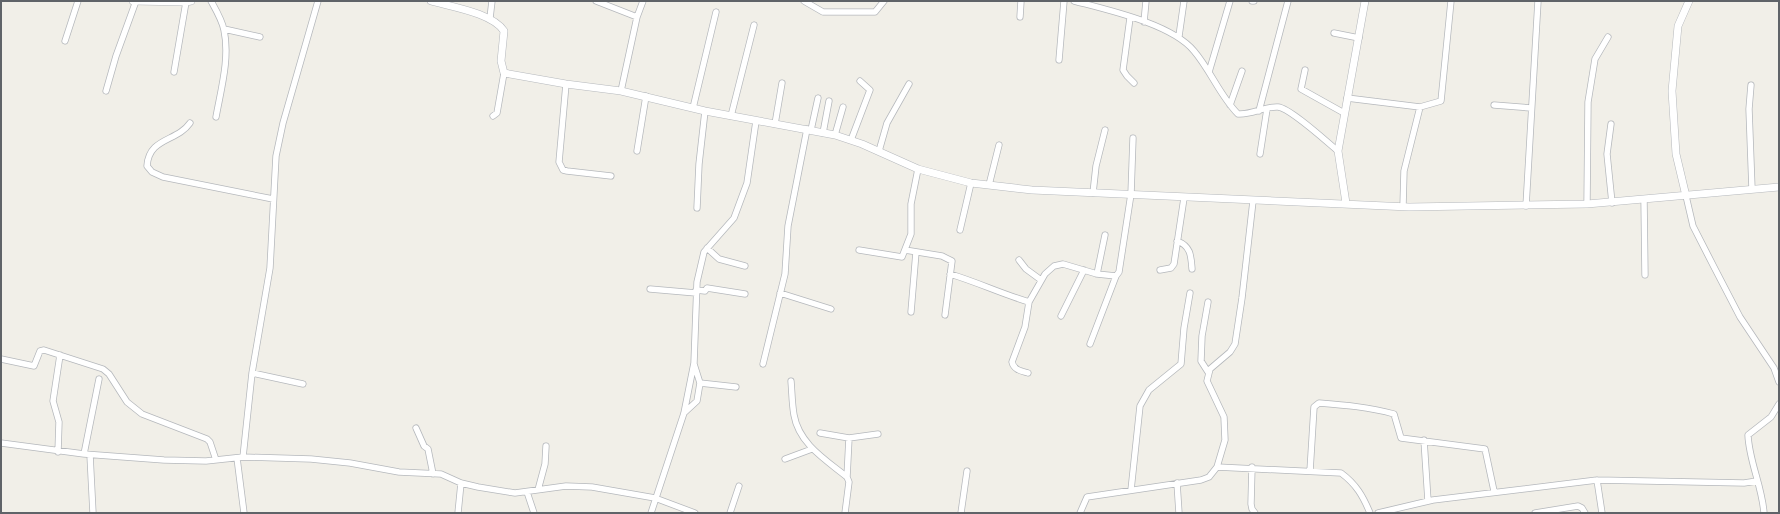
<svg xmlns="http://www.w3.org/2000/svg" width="1780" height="514" viewBox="0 0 1780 514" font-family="'DM Sans',sans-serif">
  <rect width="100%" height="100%" fill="#f1efe8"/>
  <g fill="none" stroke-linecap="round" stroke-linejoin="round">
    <!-- minor casing -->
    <g stroke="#b5b8bc" stroke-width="7">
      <path id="minor" d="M 211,1 C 216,10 222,20 224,30 C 230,58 221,89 216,117
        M 596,1 L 637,17
        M 804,1 L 823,12 L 875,12 L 884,1
        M 1074,1 C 1108,10 1172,24 1194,51 C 1211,71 1220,96 1238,114 C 1252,115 1265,106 1278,107 C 1290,108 1327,142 1338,151
        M 1252,1 L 1254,1
        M 1020,17 L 1021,1
        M 490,18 L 492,1
        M 1130,18 L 1123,70 L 1127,76 L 1134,83
        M 1144,22 L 1146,1
        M 224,29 L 260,37
        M 1334,33 L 1359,38
        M 1179,36 L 1184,1
        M 65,41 L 78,1
        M 1059,60 L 1064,1
        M 1305,70 L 1301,89 L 1344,113
        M 174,72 L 186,2
        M 1209,72 L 1230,1
        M 566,84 L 559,162 L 563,170 L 567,171 L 611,176
        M 1751,85 L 1749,109 L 1752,189
        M 106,91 L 116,56 L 136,1
        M 621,91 L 637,17 L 643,1
        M 1347,98 L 1420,107
        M 1230,105 L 1242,71
        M 1494,105 L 1531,108
        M 693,108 L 716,12
        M 1259,111 L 1288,1
        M 493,116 L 497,113 L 504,73
        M 731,116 L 754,25
        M 190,123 C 177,142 149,137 147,166 L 152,172 L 163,177 L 273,199
        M 775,124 L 782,83
        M 1611,124 L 1607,154 L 1612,203
        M 811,130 L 818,98
        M 823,133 L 829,101
        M 835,135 L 843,107
        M 851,140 L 870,90 L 860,81
        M 637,151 L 646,96
        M 879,151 L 887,123 L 909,84
        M 1260,154 L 1267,109
        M 989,185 L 999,145
        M 1093,193 L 1096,166 L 1105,130
        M 1686,196 L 1693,226 L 1714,267 L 1740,317 L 1774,368 L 1779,382
        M 1644,199 L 1645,275
        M 1587,204 L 1588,102 L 1595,59 L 1608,37
        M 1403,206 L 1404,171 L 1420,107 L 1441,101 L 1451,1
        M 1526,206 L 1538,1
        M 697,208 L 699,164 L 705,111
        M 960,230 L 971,183
        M 1177,241 C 1191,246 1191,256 1192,269
        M 707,248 L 719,259 L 745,266
        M 859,250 L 902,257 L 911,234 L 911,204 L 918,169
        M 905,250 L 942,256 L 952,261 L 945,315
        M 1019,260 L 1026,269 L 1041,280
        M 1160,270 L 1171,268 L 1174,264 L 1184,198
        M 950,274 C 977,282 1002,294 1029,302 L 1045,274 L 1054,266 L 1063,264 L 1097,274 L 1116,276 L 1119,272 L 1131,194 L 1133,138
        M 1097,274 L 1105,235
        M 650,289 L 696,293
        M 696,290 L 705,291 L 707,288 L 745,294
        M 780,293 L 831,309
        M 1208,302 L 1202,336 L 1201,361 L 1208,372
        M 911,312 L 916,252
        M 1061,316 L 1084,270
        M 1090,344 L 1116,276
        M 1,359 L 34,366 L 40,351 L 44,350 L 103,369 L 109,374 L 127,402 L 142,414 L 207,439 L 210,442 L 216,460
        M 763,364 L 785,274 L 788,226 L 807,129
        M 252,373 L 303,384
        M 1028,373 C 1021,371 1014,370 1012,362 L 1025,327 L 1029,302
        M 791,381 C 792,393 792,404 794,415 C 799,444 826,460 847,477 L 849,482 L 845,513
        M 700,383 L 736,387
        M 684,413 L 697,401 L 700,383 L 694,364
        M 416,428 L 424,446 L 428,449 L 433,474
        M 820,433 L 849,438 L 878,434
        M 1424,440 L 1428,501
        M 1,443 L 84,454 L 164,460 L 206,461 L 243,457 L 311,459 L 350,463 L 399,472 L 441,474 L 461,483 L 478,487 L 515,493 L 566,486 L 592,487 L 655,498 L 695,513
        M 58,452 L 59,422 L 53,401 L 60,355
        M 84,454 L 99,379
        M 90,455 L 93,513
        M 243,457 L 252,373 L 270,268 L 276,156 L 283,123 L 318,1
        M 237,458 L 244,513
        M 785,459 L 812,449
        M 1217,467 L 1341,473 C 1356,484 1363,496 1370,513
        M 1252,467 L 1251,504 L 1252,509 L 1255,513
        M 1310,471 L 1314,407 L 1319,403 C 1344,405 1369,407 1394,414 L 1401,438 L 1485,449 L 1494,491
        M 847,477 L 849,438
        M 1597,480 L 1602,513
        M 1177,483 L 1179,513
        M 538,490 L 545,464 L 546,446
        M 1131,490 L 1140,406 L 1149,390 L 1181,364 L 1184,328 L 1190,293
        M 527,492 L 534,513
        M 458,513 L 461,483
        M 651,513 L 684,413 L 694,363 L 697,282 L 704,252 L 734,218 L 747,183 L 756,121
        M 730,513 L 739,486
        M 961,513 L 967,471
        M 1080,513 L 1087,497 L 1201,480 L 1209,477 L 1217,467 L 1225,440 L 1224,417 L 1207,381 L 1210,369 L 1230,352 L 1235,344 L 1242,298 L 1253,201
        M 1378,513 L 1433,500 L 1597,480 L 1744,483 L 1757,481
        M 1535,513 L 1578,506 L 1582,508 L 1585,513
        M 1764,513 C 1762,486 1749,461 1748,435 L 1771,417 L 1779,404"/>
    </g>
    <!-- tertiary casing -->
    <g stroke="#b5b8bc" stroke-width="8">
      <path id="tertiary" d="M 133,1 L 186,2 L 191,1
        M 431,1 C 452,7 492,13 504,31 L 501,61 L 504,73 L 566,84 L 621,91 L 705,111 L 835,135 L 862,144 L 918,169 L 971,183 L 1032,190 L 1409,207 L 1587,204 L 1779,187
        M 1686,196 L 1676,154 L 1672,91 L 1678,26 L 1689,1
        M 1346,203 L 1338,151 L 1365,1"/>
    </g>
    <!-- minor -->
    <use href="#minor" stroke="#fff" stroke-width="5.5"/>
    <!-- tertiary -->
    <use href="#tertiary" stroke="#fff" stroke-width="7"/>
  </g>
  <!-- border -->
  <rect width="1780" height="514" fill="none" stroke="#5f6368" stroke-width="4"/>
</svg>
